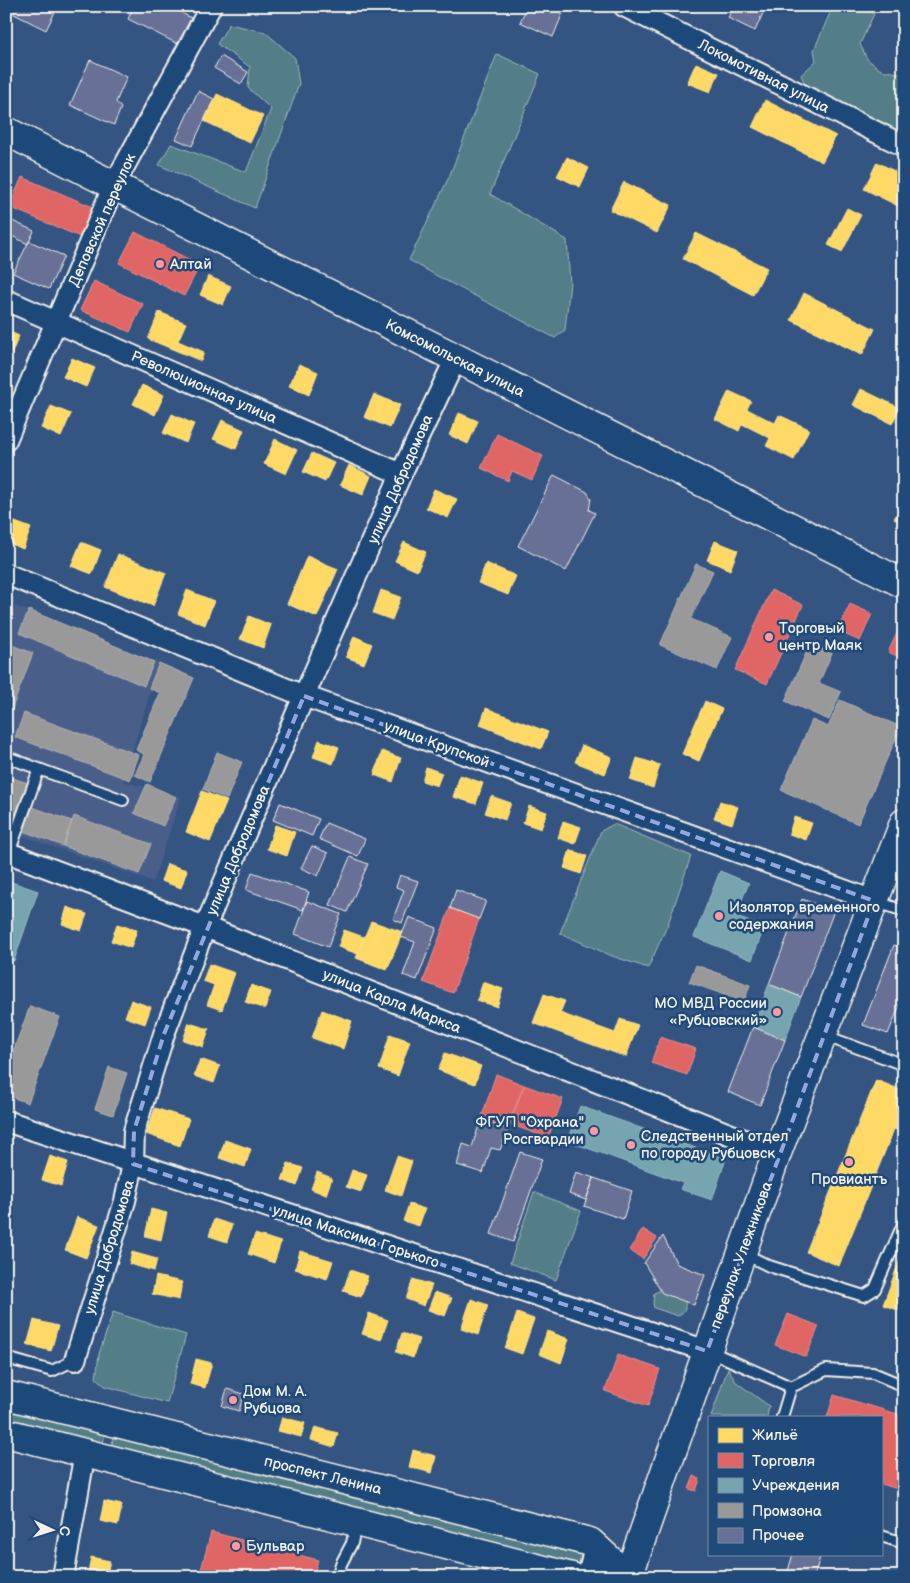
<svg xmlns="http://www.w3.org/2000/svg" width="910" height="1583" viewBox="0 0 910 1583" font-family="'Balsamiq Sans',sans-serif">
  <rect width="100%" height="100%" fill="#345482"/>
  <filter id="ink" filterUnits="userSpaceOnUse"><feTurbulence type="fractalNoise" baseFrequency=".02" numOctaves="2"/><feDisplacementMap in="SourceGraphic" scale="10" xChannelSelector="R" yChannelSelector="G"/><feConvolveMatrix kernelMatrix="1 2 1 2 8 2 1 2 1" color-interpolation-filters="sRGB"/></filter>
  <g filter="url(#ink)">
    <!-- built -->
    <path fill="#485f8a" d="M 15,606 L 159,663 L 123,781 L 181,797 L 153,882 L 6,830 L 6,630 Z"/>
    <!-- green -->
    <path fill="#527e87" stroke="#a3b8b8" d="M 833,6 L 861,6 L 874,14 L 860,44 L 867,59 L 881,70 L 904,74 L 904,133 L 805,85 L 801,75 L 816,61 L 814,50 Z
      M 229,24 L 265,32 L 295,58 L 299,84 L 255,208 L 159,165 L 171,144 L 246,172 L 271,109 L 248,88 L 250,67 L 217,44 Z
      M 497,54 L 540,74 L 490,194 L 567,240 L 570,283 L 565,330 L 555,338 L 439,277 L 409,260 L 449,177 Z
      M 614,824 L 691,856 L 668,924 L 648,968 L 612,956 L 560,933 L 601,831 Z
      M 534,1192 L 581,1211 L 556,1280 L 510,1263 Z
      M 662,1290 L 685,1301 C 686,1309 684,1312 678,1316 L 654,1308 L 653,1303 L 654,1293 Z
      M 113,1312 L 186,1335 L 167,1403 L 105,1386 L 96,1378 L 99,1354 Z
      M 728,1368 L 736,1382 L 769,1406 L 767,1417 L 711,1417 Z
      M 6,1402 L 107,1427 L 101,1451 L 6,1428 Z
      M 116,1429 L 588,1546 L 582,1573 L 109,1454 Z"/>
    <!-- homes -->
    <path fill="#ffd966" stroke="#fce08d" d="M 696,63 L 719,73 L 710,92 L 687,83 Z
      M 217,94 L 263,116 L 250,143 L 204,121 Z
      M 765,100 L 836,136 L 822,162 L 752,127 Z
      M 567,157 L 589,168 L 580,187 L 557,176 Z
      M 877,162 L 904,176 L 904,209 L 864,189 Z
      M 624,182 L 671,205 L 657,233 L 610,210 Z
      M 847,208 L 861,215 L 842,252 L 828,245 Z
      M 696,233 L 767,268 L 753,295 L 683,259 Z
      M 208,276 L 231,286 L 223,305 L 200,295 Z
      M 804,293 L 875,329 L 862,355 L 791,320 Z
      M 159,312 L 186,323 L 178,341 L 204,352 L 201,361 L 148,339 Z
      M 6,330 L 19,336 L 10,357 L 6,355 Z
      M 72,358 L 95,368 L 86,387 L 63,377 Z
      M 299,364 L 318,372 L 309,395 L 289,386 Z
      M 142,385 L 164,395 L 155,415 L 133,404 Z
      M 861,389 L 900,408 L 892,424 L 853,405 Z
      M 729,391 L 751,401 L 747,409 L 775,423 L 779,415 L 809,429 L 794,460 L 766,446 L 770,438 L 742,424 L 739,431 L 715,419 Z
      M 374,394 L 400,405 L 390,428 L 364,417 Z
      M 51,406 L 71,414 L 61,437 L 41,428 Z
      M 459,413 L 478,421 L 468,444 L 449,435 Z
      M 172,414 L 194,424 L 186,443 L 163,433 Z
      M 222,420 L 244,430 L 236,449 L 213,439 Z
      M 275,439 L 297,450 L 286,474 L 264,464 Z
      M 312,453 L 334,463 L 325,482 L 303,472 Z
      M 349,465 L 371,476 L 363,495 L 340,485 Z
      M 434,489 L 457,499 L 448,518 L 426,508 Z
      M 904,500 L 904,524 L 894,519 Z
      M 7,519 L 31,528 L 23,549 L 6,542 Z
      M 715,541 L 738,550 L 730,570 L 707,560 Z
      M 81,542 L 101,550 L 92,574 L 71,566 Z
      M 404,542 L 426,552 L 417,571 L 395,561 Z
      M 118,554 L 166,573 L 153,606 L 105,587 Z
      M 307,556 L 338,569 L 317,617 L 287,604 Z
      M 486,563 L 516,576 L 508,595 L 478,583 Z
      M 187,590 L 214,601 L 205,625 L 178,614 Z
      M 381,590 L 401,597 L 392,620 L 373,613 Z
      M 249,616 L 271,625 L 263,648 L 240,639 Z
      M 354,636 L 372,644 L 364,664 L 346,657 Z
      M 705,701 L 722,709 L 699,761 L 682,754 Z
      M 486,708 L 548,732 L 541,749 L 480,725 Z
      M 319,740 L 339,747 L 333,764 L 313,757 Z
      M 582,745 L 612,757 L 605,774 L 575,762 Z
      M 382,751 L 401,758 L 393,782 L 374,775 Z
      M 637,758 L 660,765 L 653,788 L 630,780 Z
      M 426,767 L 442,773 L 437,786 L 422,781 Z
      M 460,775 L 483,783 L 476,804 L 453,797 Z
      M 202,791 L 227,801 L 210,842 L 186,832 Z
      M 491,796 L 511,803 L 505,820 L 485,813 Z
      M 720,801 L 738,807 L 732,824 L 714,818 Z
      M 529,806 L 547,812 L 541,829 L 523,823 Z
      M 794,817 L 812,823 L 806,840 L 789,834 Z
      M 563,821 L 581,827 L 575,844 L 558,838 Z
      M 275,825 L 295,832 L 287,856 L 267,849 Z
      M 570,850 L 587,856 L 581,874 L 564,868 Z
      M 167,864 L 187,870 L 181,888 L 161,881 Z
      M 67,907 L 87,914 L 81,931 L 62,924 Z
      M 371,921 L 403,932 L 387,970 L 356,958 Z
      M 117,924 L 137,930 L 131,948 L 111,941 Z
      M 344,930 L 364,937 L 358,954 L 338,947 Z
      M 209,964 L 235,973 L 222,1010 L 207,1005 L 214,985 L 203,981 Z
      M 483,982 L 503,989 L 497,1007 L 477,1000 Z
      M 251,985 L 271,992 L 265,1009 L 245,1002 Z
      M 544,994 L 565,1001 L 560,1013 L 615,1033 L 620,1019 L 638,1025 L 626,1057 L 533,1023 Z
      M 131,1000 L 151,1007 L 145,1024 L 125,1017 Z
      M 322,1010 L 352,1021 L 343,1049 L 312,1038 Z
      M 189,1023 L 209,1029 L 203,1047 L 183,1040 Z
      M 390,1034 L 410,1041 L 398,1076 L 379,1069 Z
      M 445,1053 L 481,1066 L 475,1084 L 438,1070 Z
      M 200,1059 L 220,1066 L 214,1083 L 194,1076 Z
      M 876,1080 L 904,1091 L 904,1133 L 894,1129 L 839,1266 L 806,1252 Z
      M 155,1108 L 189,1119 L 180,1146 L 146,1134 Z
      M 225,1140 L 251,1149 L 245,1167 L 219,1158 Z
      M 50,1156 L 68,1162 L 61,1186 L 42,1180 Z
      M 397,1156 L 412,1161 L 401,1196 L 385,1190 Z
      M 288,1163 L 303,1168 L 297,1186 L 282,1180 Z
      M 352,1170 L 367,1175 L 361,1192 L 346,1187 Z
      M 317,1172 L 332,1178 L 326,1195 L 311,1189 Z
      M 409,1204 L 425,1209 L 419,1226 L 403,1221 Z
      M 151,1209 L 167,1213 L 161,1240 L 145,1236 Z
      M 77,1217 L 99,1225 L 86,1258 L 65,1250 Z
      M 214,1219 L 232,1225 L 227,1242 L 209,1236 Z
      M 255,1234 L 281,1242 L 274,1263 L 248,1254 Z
      M 300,1251 L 333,1261 L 327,1279 L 295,1269 Z
      M 132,1252 L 157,1259 L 154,1271 L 129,1264 Z
      M 900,1259 L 904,1261 L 904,1312 L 883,1305 Z
      M 350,1270 L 368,1276 L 361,1297 L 343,1291 Z
      M 156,1276 L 182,1282 L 179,1300 L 152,1294 Z
      M 413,1279 L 432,1285 L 424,1306 L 406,1299 Z
      M 435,1292 L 452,1298 L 445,1316 L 428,1310 Z
      M 471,1299 L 488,1305 L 478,1335 L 461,1329 Z
      M 369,1313 L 388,1320 L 381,1340 L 362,1334 Z
      M 517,1313 L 534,1319 L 522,1354 L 505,1348 Z
      M 34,1320 L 58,1326 L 51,1351 L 27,1345 Z
      M 547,1331 L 569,1339 L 561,1363 L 539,1354 Z
      M 402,1333 L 419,1339 L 413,1358 L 396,1352 Z
      M 196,1359 L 212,1363 L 205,1388 L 190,1384 Z
      M 282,1417 L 305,1423 L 301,1437 L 278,1431 Z
      M 315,1427 L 338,1433 L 334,1447 L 311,1440 Z
      M 413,1450 L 436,1456 L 432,1473 L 409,1467 Z
      M 104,1501 L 122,1505 L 118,1525 L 100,1521 Z
      M 91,1557 L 110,1561 L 106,1577 L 87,1577 Z"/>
    <!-- shops -->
    <path fill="#e06666" stroke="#e6908d" d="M 22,177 L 93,207 L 80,237 L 9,207 Z
      M 135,232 L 200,265 L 184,296 L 119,263 Z
      M 94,281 L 143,304 L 130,332 L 80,310 Z
      M 497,434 L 543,456 L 532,480 L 512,471 L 508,481 L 481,468 Z
      M 771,590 L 803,605 L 767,684 L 735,670 Z
      M 850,604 L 872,614 L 860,641 L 837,631 Z
      M 899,629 L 904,631 L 904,659 L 888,652 Z
      M 450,908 L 479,919 L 453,993 L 423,982 Z
      M 660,1037 L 696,1049 L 687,1075 L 651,1063 Z
      M 496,1074 L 524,1085 L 508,1129 L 481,1119 Z
      M 524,1085 L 563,1099 L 548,1138 L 509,1124 Z
      M 643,1229 L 657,1238 L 643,1259 L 629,1250 Z
      M 788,1314 L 819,1326 L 806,1357 L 775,1345 Z
      M 618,1355 L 660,1369 L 648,1406 L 605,1391 Z
      M 834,1395 L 904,1416 L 904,1491 L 881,1484 L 881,1417 L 827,1417 Z
      M 694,1476 L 700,1479 L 696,1491 L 689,1489 Z
      M 211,1532 L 318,1560 L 313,1577 L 199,1577 Z"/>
    <!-- public -->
    <path fill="#76a5af" stroke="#9cbcc0" d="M 720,871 L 749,883 L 735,916 L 764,928 L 752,960 L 694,937 Z
      M 6,880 L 38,891 L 14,961 L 6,958 Z
      M 769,984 L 801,997 L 785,1040 L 753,1027 Z
      M 580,1106 L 726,1159 L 712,1200 L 680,1189 L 683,1183 L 568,1141 Z"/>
    <!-- industry -->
    <path fill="#999" stroke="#b4b3b1" d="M 696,564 L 713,571 L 691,619 L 732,637 L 717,670 L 660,645 Z
      M 29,610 L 154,662 L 144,686 L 19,633 Z
      M 6,643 L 33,653 L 6,724 Z
      M 810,644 L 832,653 L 819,683 L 841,692 L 829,720 L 785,701 Z
      M 159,663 L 194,678 L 150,782 L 135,775 L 144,754 L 136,750 L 160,693 L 149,688 Z
      M 840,700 L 901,727 L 858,824 L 781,790 L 812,720 L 828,727 Z
      M 24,713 L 139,755 L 130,780 L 15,737 Z
      M 217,752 L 242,762 L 227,799 L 203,789 Z
      M 6,776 L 28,783 L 17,815 L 6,811 Z
      M 147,784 L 176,797 L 163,826 L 134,813 Z
      M 32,807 L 72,821 L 63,846 L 23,831 Z
      M 74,816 L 151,844 L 139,874 L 63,846 Z
      M 696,965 L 750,985 L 744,1002 L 689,982 Z
      M 30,1006 L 60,1017 L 28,1103 L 6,1095 L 6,1070 Z
      M 109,1067 L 127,1073 L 113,1115 L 95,1109 Z"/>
    <!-- building -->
    <path fill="#687096" stroke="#f4f1e8" d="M 6,6 L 58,6 L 46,30 L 6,10 Z
      M 134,6 L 169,6 L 191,18 L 178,44 L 128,19 Z
      M 527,6 L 555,6 L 564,10 L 553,37 L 520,22 Z
      M 733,6 L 766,6 L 755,31 L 728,18 Z
      M 221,56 L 248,72 L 241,84 L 214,68 Z
      M 90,60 L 127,77 L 116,102 L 121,108 L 114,125 L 70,105 Z
      M 198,91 L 214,99 L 192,146 L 176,139 Z
      M 6,218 L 34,231 L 28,244 L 6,233 Z
      M 29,241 L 64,256 L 49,289 L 13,273 Z
      M 554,475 L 587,492 L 591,499 L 589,510 L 595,513 L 566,571 L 518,546 Z
      M 280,803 L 319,819 L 312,836 L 273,820 Z
      M 326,823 L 365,839 L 358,856 L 319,839 Z
      M 312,846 L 328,853 L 318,876 L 301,868 Z
      M 350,857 L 368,864 L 347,912 L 330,905 Z
      M 252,872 L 309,892 L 303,910 L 246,890 Z
      M 400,875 L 418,881 L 402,923 L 393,919 L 404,890 L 396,887 Z
      M 456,890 L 486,901 L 479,919 L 450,908 Z
      M 802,899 L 834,911 L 801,997 L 769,984 Z
      M 307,901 L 341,914 L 328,947 L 295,934 Z
      M 409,917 L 437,928 L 417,980 L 403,975 L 415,942 L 401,937 Z
      M 894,945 L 904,949 L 904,995 L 888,1034 L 863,1025 Z
      M 753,1027 L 785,1040 L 760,1105 L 728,1092 Z
      M 481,1119 L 508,1129 L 500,1150 L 491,1148 L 483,1173 L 457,1165 L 463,1144 L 472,1147 Z
      M 520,1152 L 542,1159 L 513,1242 L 491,1234 Z
      M 576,1172 L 594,1178 L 586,1200 L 569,1194 Z
      M 594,1178 L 632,1191 L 623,1219 L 584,1206 Z
      M 663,1236 L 677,1264 L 705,1275 L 694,1305 L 662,1293 L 644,1263 Z
      M 227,1389 L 244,1394 L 239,1411 L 222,1406 Z
      M 793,1554 L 821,1554 L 814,1577 L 786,1577 Z"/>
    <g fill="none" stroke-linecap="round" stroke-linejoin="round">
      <!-- service casing -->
      <g stroke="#f4f1e8" stroke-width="14">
        <path id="service" d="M 7,757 L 39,769
          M 9,853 L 39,769 L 123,800
          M 874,901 L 904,911
          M 823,1035 L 904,1065
          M 743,1253 L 769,1266 L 864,1296 L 875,1289 L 904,1222
          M 709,1351 L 791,1387 L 782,1417
          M 6,1358 L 52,1371 L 75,1360
          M 791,1387 L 826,1370 L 873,1373 L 904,1386
          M 881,1536 L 904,1543
          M 337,1577 L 341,1564 L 352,1543 L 356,1523"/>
      </g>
      <!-- minor casing -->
      <g stroke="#f4f1e8" stroke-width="24">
        <path id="minor" d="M 624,6 L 904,146
          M 6,300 L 401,474
          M 6,440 L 114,185 L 211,6
          M 6,574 L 304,696 L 874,901
          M 6,852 L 205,927 L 777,1153
          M 6,1121 L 707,1351
          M 75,1360 L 125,1201 L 133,1164 L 134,1131 L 164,1034 L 205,927 L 304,696 L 401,474 L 456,358
          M 63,1577 L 85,1452
          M 588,1577 L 595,1546"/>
      </g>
      <!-- secondary casing -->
      <g stroke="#f4f1e8" stroke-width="31">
        <path id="secondary" d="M 6,131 L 904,584
          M 6,1395 L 590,1542 L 628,1577
          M 6,1433 L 572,1577
          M 628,1577 L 777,1153 L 904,823"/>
      </g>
      <!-- service -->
      <use href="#service" stroke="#1f4a7a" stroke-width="10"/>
      <!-- minor -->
      <use href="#minor" stroke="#1f4a7a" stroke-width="20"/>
      <!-- secondary -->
      <use href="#secondary" stroke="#1f4a7a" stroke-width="28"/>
    </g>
  </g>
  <!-- marked area -->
  <path fill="none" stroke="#93a8e1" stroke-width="4" stroke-dasharray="10 6" stroke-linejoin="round" d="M 304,696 L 874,901 L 707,1351 L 133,1164 L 134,1131 L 164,1034 Z"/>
  <!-- markers -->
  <g fill="#ff9aa2" stroke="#1f4a7a" stroke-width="2">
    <circle cx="160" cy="264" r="5"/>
    <circle cx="769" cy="637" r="5"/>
    <circle cx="719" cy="916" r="5"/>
    <circle cx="777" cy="1012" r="5"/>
    <circle cx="594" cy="1131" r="5"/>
    <circle cx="631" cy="1145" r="5"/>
    <circle cx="849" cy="1162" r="5"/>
    <circle cx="233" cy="1400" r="5"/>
    <circle cx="236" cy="1546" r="5"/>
  </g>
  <g text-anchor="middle" stroke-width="5" stroke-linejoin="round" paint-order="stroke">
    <!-- street labels -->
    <g font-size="15" fill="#f4f1e8" stroke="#1f4a7a">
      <text transform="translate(764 76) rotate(27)" y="5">Локомотивная улица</text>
      <text transform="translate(102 220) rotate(-66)" y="5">Деповской переулок</text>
      <text transform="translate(455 358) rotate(27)" y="5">Комсомольская улица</text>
      <text transform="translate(204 387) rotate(24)" y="5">Революционная улица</text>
      <text transform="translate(400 479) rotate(-66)" y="5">улица Добродомова</text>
      <text transform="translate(437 744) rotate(20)" y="5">улица Крупской</text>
      <text transform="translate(238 850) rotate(-67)" y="5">улица Добродомова</text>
      <text transform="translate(392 1001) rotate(22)" y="5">улица Карла Маркса</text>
      <text transform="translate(356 1236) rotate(18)" y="5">улица Максима Горького</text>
      <text transform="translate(109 1247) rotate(-73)" y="5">улица Добродомова</text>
      <text transform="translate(741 1255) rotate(-70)" y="5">переулок Улежникова</text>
      <text transform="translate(323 1475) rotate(14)" y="5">проспект Ленина</text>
    </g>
    <!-- poi labels -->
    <g font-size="15" fill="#f4f1e8" stroke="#1f4a7a" text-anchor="start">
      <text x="170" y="269">Алтай</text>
      <text x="779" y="633">Торговый<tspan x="779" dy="17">центр Маяк</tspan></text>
      <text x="729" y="912">Изолятор временного<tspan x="729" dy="17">содержания</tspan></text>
      <text x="767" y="1008" text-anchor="end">МО МВД России<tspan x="767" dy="17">«Рубцовский»</tspan></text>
      <text x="584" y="1127" text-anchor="end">ФГУП "Охрана"<tspan x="584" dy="17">Росгвардии</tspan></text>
      <text x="641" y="1141">Следственный отдел<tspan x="641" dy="17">по городу Рубцовск</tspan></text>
      <text x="849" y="1184" text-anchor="middle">Провиантъ</text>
      <text x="243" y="1396">Дом М. А.<tspan x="243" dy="17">Рубцова</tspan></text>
      <text x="246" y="1551">Бульвар</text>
    </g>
  </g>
  <!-- margin -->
  <rect width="910" height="1583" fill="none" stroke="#1f4a7a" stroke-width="25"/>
  <rect x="12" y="12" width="885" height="1558" fill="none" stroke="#f4f1e8" stroke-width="2" filter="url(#ink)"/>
  <!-- legend -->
  <rect x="708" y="1416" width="175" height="140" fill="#1f4a7a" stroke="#748da6"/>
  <rect x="718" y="1428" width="25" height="15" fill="#ffd966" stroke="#748da6"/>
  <text x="752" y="1440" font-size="15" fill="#f4f1e8">Жильё</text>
  <rect x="718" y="1453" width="25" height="15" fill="#e06666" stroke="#748da6"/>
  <text x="752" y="1466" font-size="15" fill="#f4f1e8">Торговля</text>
  <rect x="718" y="1478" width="25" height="15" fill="#76a5af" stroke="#748da6"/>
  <text x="752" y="1490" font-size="15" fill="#f4f1e8">Учреждения</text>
  <rect x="718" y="1503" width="25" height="15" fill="#999999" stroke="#748da6"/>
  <text x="752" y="1516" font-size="15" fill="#f4f1e8">Промзона</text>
  <rect x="718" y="1528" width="25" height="15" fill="#687096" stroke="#748da6"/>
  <text x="752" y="1540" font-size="15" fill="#f4f1e8">Прочее</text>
  <!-- north arrow -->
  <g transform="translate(52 1530) rotate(94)" stroke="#1f4a7a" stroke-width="4" paint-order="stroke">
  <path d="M0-4L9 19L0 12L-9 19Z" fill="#f4f1e8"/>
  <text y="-8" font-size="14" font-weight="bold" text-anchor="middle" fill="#f4f1e8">С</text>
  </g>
</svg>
